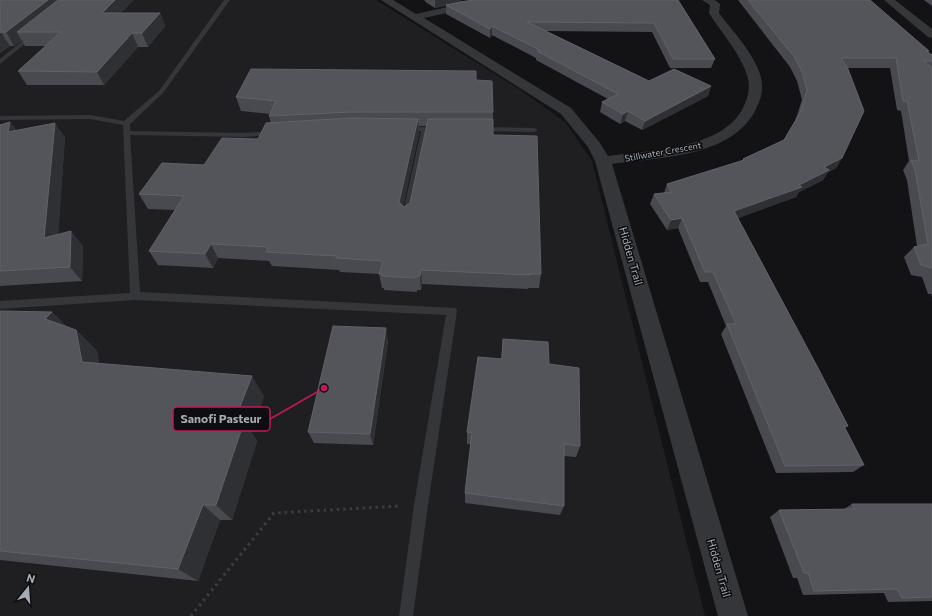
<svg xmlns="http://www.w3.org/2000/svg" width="932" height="616" viewBox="0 0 932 616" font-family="Commissioner,sans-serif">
  <rect width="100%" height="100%" fill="#131315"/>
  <!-- built -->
  <path fill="#1f1f22" d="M 0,0 L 376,0 L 519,89 L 565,122 L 592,161 L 705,616 L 0,616 Z"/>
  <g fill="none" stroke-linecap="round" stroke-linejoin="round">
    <!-- path -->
    <path stroke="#3a3d41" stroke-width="3" stroke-dasharray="2.5 4" stroke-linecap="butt" d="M 191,616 L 274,513 L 401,506"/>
    <!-- service -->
    <path fill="#34363a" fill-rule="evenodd" d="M 224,0 L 230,0 L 163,93 L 130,124 L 130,131 L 244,133 L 274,131 L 278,133 L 274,135 L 244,137 L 130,135 L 140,292 L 456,308 L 457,311 L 428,505 L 413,616 L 399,616 L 414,505 L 446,315 L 135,300 L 0,309 L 0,301 L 130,293 L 123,125 L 90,119 L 0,120 L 0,116 L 90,115 L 124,121 L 159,91 Z
      M 32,33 L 37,34 L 0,64 L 0,59 Z
      M 403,127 L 440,127 L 444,129 L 440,131 L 428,131 L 410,217 L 406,220 L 402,217 L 421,131 L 403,131 Z
      M 477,127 L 534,128 L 538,130 L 534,132 L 480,131 L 477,131 Z"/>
    <!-- minor -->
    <path fill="#34363a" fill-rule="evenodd" d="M 381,0 L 393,0 L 416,14 L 474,1 L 478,2 L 479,4 L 478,6 L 424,18 L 571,108 L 600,143 L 608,156 C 650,150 721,150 743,108 C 749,96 751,85 746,72 C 738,51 721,32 709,13 L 710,5 L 702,0 L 715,0 L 720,4 L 719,13 C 732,30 754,54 760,74 C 764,88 762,97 756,109 C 732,158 659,157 612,164 L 748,616 L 718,616 L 595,161 L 588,147 L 561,114 Z
      M 884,0 L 895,0 L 932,29 L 932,38 L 928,37 Z"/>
  </g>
  <!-- wall -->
  <path fill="#494a50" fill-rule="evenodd" d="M 0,0 L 121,13 L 160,13 L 165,26 L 148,47 L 138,47 L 104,85 L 27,85 L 18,71 L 46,46 L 25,46 L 22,40 L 14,46 L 10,46 L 0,53 Z
    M 424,0 L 462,0 L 462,2 L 435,8 L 427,3 Z
    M 678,0 L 715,59 L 711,68 L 670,68 L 652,32 L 546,31 L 649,81 L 711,86 L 708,96 L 642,130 L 625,121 L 620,124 L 600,112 L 602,102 L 608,99 L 536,60 L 536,58 L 492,35 L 490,38 L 446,14 L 446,5 Z
    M 738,0 L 870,0 L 929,51 L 928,52 L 932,55 L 932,297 L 931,294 L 928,294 L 922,277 L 911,275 L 904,257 L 914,247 L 917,246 L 907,180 L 903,170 L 909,161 L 901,111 L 897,110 L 890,68 L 847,68 L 842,158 L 836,168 L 828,172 L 823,180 L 799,192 L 796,197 L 738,218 L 848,426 L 845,428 L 864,465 L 853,472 L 776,473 L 721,334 L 726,326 L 708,282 L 700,282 L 678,228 L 667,230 L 650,204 L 654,194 L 664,193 L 667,184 L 742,161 L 743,159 L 784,140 L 795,121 L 802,100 L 797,81 L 790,67 Z
    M 924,0 L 932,0 L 932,6 Z
    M 476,80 L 493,112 L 493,135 L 541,274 L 539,288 L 528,288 L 528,289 L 422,284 L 421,290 L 417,290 L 417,292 L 384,290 L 384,288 L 382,288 L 379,274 L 340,272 L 339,270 L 272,266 L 269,261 L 218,258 L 213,268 L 158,265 L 149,251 L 175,210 L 148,209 L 139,194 L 204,165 L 258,139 L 271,123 L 269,116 L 270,114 L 241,111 L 236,97 ZM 419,126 L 427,126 L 410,203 L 404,207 L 403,206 L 419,133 Z
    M 10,122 L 17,131 L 65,137 L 58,235 L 83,246 L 82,281 L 0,286 L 0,125 Z
    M 0,311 L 52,312 L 66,326 L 76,330 L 97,351 L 99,364 L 264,396 L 251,432 L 257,441 L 232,520 L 220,520 L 198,581 L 0,560 Z
    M 503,339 L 549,364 L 580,446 L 576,457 L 564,456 L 564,506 L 560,515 L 465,503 L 465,493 L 471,444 L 467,444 L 467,432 L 501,359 Z
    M 388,341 L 373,445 L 314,443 L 308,432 Z
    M 852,504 L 932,504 L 932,601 L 888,602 L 884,593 L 803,595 L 797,578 L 793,578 L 770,517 L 779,510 L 844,509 Z"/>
  <!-- shaded-wall -->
  <path fill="#2f3034" d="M 48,0 L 71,0 L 17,32 L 21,40 L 14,46 L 6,32 Z
    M 115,0 L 134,0 L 108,26 L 102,13 Z
    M 435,0 L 462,0 L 462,2 L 435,8 Z
    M 160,13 L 165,26 L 148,47 L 142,33 Z
    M 492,26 L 492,35 L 490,38 L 490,29 Z
    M 1,32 L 10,46 L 0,53 L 0,33 Z
    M 132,33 L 138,47 L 104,85 L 97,72 Z
    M 711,86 L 708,96 L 642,130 L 645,121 Z
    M 628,111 L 625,121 L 620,124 L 623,114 Z
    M 418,119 L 419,133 L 401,217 L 399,202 Z
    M 10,122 L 21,137 L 8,132 Z
    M 55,123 L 65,137 L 57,252 L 44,238 Z
    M 842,158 L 836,168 L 828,172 L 823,180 L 799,192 L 796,197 L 729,221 L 734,211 L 799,185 L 824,167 Z
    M 682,218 L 678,228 L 667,230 L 671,220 Z
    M 71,231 L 83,246 L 82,281 L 70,267 Z
    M 211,244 L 218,258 L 213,268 L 205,254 Z
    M 421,270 L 422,284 L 421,290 L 420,276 Z
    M 52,312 L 73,333 L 45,319 Z
    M 386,328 L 388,341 L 373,445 L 370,434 Z
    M 76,330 L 97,351 L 103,383 L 82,362 Z
    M 252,376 L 264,396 L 251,432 L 257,441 L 232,520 L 216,505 L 234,422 Z
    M 203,505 L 220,520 L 198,581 L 178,569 Z"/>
  <!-- building -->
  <path fill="#53555b" stroke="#606269" d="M 0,0 L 48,0 L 6,32 L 1,32 L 0,33 Z
    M 58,0 L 115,0 L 102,13 L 160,13 L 142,33 L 132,33 L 97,72 L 18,71 L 61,32 L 17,32 Z
    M 475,0 L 678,0 L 715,59 L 673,59 L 654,23 L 527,22 L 649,81 L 674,69 L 711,86 L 645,121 L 628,111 L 623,114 L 602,102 L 618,94 L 537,51 L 540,50 L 492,26 L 490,29 L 446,5 L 466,1 Z
    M 748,0 L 870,0 L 929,51 L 926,51 L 932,55 L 932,61 L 924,61 L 932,68 L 932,268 L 921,265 L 914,247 L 928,244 L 915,170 L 911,160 L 919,161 L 907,101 L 903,101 L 896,58 L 841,58 L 848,69 L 864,111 L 842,158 L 824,167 L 829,170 L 799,185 L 802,187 L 734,211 L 818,368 L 848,426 L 844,426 L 864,465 L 785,466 L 727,324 L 736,324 L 713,272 L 705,272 L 682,218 L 671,220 L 654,194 L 672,192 L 667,184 L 744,160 L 743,159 L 784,140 L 800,113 L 807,90 L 802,72 L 795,58 Z
    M 251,69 L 476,71 L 476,80 L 492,81 L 493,112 L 352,112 L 269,116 L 276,101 L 236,97 Z
    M 352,118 L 418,119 L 399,202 L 404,207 L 410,203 L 428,119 L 493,119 L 493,135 L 537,136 L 541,274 L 529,274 L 530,275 L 421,270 L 420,276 L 416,276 L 415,278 L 382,276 L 382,274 L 379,274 L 383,261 L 336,258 L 337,256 L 266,252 L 268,247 L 211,244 L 205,254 L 149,251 L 184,196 L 139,194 L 162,163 L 204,165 L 222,138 L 258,139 L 266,123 Z
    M 10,122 L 8,132 L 55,123 L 44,238 L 71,231 L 70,267 L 0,271 L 0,125 Z
    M 0,311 L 52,312 L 45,319 L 76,330 L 82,362 L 252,376 L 234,422 L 244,422 L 216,505 L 203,505 L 178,569 L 0,551 Z
    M 333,326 L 386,328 L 370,434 L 308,432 Z
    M 503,339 L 548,342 L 549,364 L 579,368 L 580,446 L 564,444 L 564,506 L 465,493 L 472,433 L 467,432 L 478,357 L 502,359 Z
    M 852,504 L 932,504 L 932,597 L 902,598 L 897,589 L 814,591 L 808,573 L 804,573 L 779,510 L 854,509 Z"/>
  <g text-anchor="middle" stroke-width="3" stroke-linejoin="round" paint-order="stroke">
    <!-- far-street labels -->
    <g font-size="9" fill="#a5acb5" stroke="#0e0e10">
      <text transform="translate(663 152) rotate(-10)" y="3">Stillwater Crescent</text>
    </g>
    <!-- street labels -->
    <g font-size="11" fill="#a5acb5" stroke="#0e0e10">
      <text transform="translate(631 256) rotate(74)" y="4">Hidden Trail</text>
      <text transform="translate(719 568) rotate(74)" y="4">Hidden Trail</text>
    </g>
  </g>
  <!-- callouts -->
  <path fill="none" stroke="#c2185b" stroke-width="1.5" d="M324 388L270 419"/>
  <circle fill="#c2185b" stroke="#0e0e10" stroke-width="1.5" cx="324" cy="388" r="4"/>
  <rect fill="#0e0e10" stroke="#c2185b" stroke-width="1.5" x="173" y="407" width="97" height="24" rx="4"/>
  <g font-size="12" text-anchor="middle" font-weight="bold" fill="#a5acb5">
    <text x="221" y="423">Sanofi Pasteur</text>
  </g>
  <!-- north arrow -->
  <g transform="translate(28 588) rotate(17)" stroke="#0e0e10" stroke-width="3" paint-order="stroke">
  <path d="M0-3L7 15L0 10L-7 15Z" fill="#a5acb5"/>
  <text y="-6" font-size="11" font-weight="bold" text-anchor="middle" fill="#a5acb5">N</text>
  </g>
</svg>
